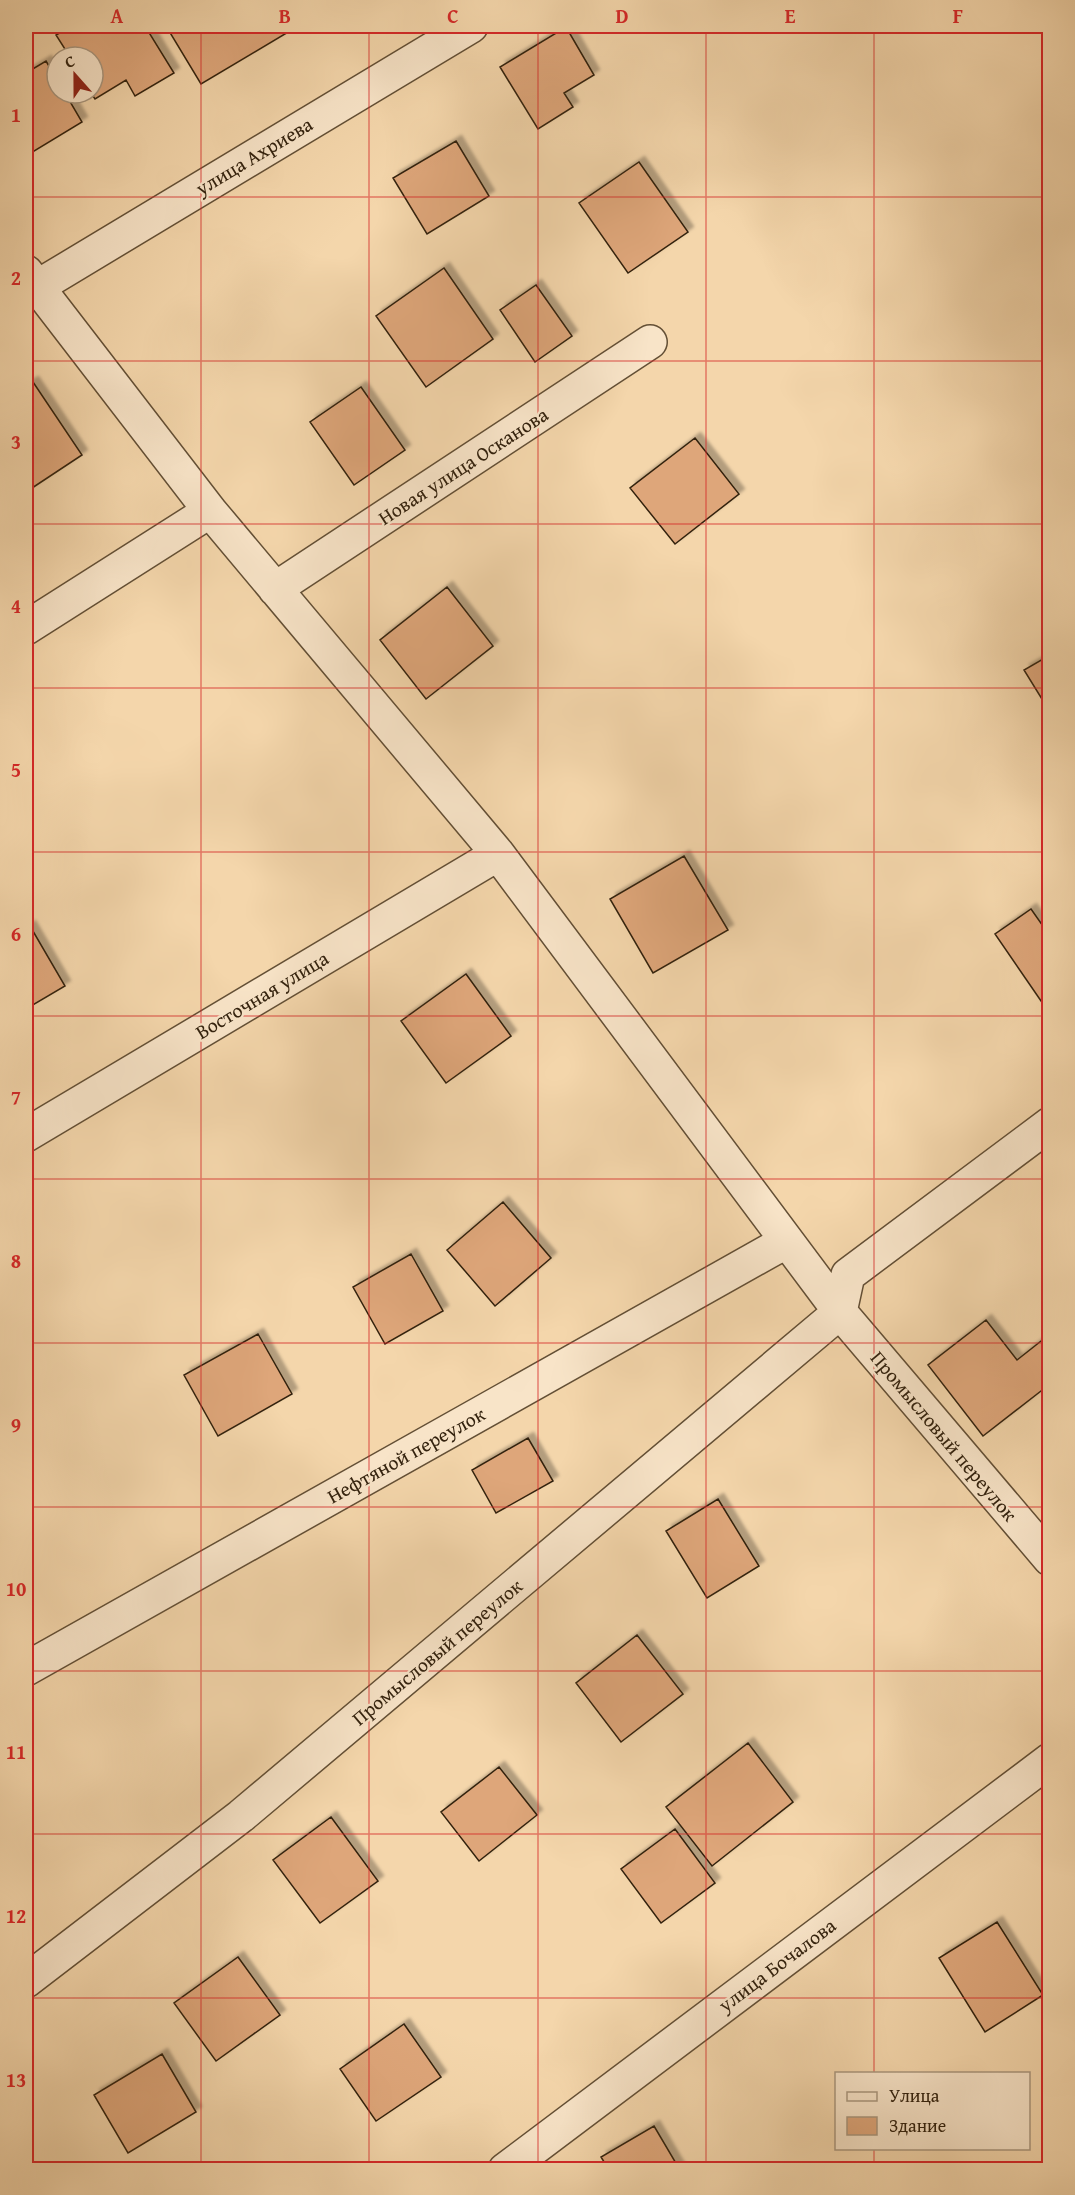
<svg xmlns="http://www.w3.org/2000/svg" width="1075" height="2195" viewBox="0 0 1075 2195" font-family="'Gentium Book Plus',serif">
  <defs>
    <filter id="shadow"><feDropShadow dx="5.5" dy="-5.5" stdDeviation="1.5" flood-color="#0004"/></filter>
  </defs>
  <rect width="100%" height="100%" fill="#f4d6ab"/>
  <filter id="stains"><feTurbulence type="fractalNoise" baseFrequency=".00333" numOctaves="4"/><feColorMatrix values="0 0 0 0 .2 0 0 0 0 .09 0 0 0 0 .02 0 0 0 .5 -.17"/></filter>
  <radialGradient id="worn" r=".72"><stop offset=".6" stop-color="#630" stop-opacity="0"/><stop offset="1" stop-color="#630" stop-opacity=".3"/></radialGradient>
  <!-- building -->
  <path fill="#dea67a" stroke="#33220e" stroke-width="1.5" filter="url(#shadow)" d="M 72,26 L 145,26 L 174,73 L 135,96 L 126,80 L 95,99 L 91,93 L 93,57 L 70,57 L 56,35 Z
    M 166,26 L 287,26 L 290,31 L 201,84 Z
    M 566,27 L 594,75 L 564,93 L 573,107 L 538,129 L 500,67 Z
    M 46,61 L 57,80 L 57,93 L 65,93 L 82,122 L 26,156 L 26,73 Z
    M 456,141 L 489,196 L 427,234 L 393,178 Z
    M 639,162 L 688,232 L 628,273 L 579,203 Z
    M 444,268 L 493,339 L 426,387 L 376,316 Z
    M 536,285 L 572,336 L 535,362 L 500,310 Z
    M 33,382 L 82,455 L 26,492 L 26,386 Z
    M 361,387 L 405,450 L 354,485 L 310,422 Z
    M 695,438 L 739,494 L 675,544 L 630,488 Z
    M 447,587 L 493,646 L 426,699 L 380,640 Z
    M 1050,655 L 1050,712 L 1024,670 Z
    M 684,856 L 728,930 L 653,973 L 610,899 Z
    M 1031,909 L 1050,936 L 1050,1014 L 995,934 Z
    M 30,926 L 65,986 L 26,1009 L 26,929 Z
    M 466,974 L 511,1036 L 446,1083 L 401,1021 Z
    M 503,1202 L 551,1258 L 495,1306 L 447,1250 Z
    M 411,1254 L 443,1311 L 385,1344 L 353,1287 Z
    M 986,1320 L 1017,1360 L 1050,1334 L 1050,1384 L 983,1436 L 928,1365 Z
    M 258,1334 L 292,1394 L 218,1436 L 184,1375 Z
    M 528,1438 L 553,1481 L 496,1513 L 472,1470 Z
    M 718,1499 L 759,1566 L 707,1598 L 666,1531 Z
    M 637,1635 L 683,1694 L 621,1742 L 576,1683 Z
    M 748,1743 L 793,1802 L 712,1866 L 666,1807 Z
    M 499,1767 L 537,1815 L 479,1861 L 441,1812 Z
    M 331,1817 L 378,1881 L 320,1923 L 273,1860 Z
    M 675,1829 L 715,1883 L 661,1923 L 621,1869 Z
    M 997,1922 L 1043,1995 L 985,2032 L 939,1958 Z
    M 238,1957 L 280,2015 L 216,2061 L 174,2003 Z
    M 404,2024 L 441,2077 L 376,2121 L 340,2069 Z
    M 162,2054 L 196,2112 L 128,2153 L 94,2095 Z
    M 654,2126 L 680,2170 L 609,2170 L 601,2157 Z"/>
  <g fill="none" stroke-linecap="round" stroke-linejoin="round">
    <!-- minor casing -->
    <g stroke="#634f35" stroke-width="36">
      <path id="minor" d="M 26,272 L 210,511 L 498,854 L 840,1312 L 1050,1559
        M 37,287 L 471,26
        M 275,589 L 650,342
        M 26,628 L 210,511
        M 26,1135 L 498,854
        M 26,1669 L 787,1241
        M 26,1981 L 241,1816 L 840,1312 L 848,1275 L 1050,1124
        M 505,2170 L 1050,1760"/>
    </g>
    <!-- minor -->
    <use href="#minor" stroke="#f8e4c8" stroke-width="33"/>
  </g>
  <!-- grid -->
  <path fill="none" stroke="#d62828" stroke-width="1.5" stroke-opacity="0.55" d="M 201,26 L 201,2170M 369,26 L 369,2170M 538,26 L 538,2170M 706,26 L 706,2170M 874,26 L 874,2074M 26,197 L 1050,197M 26,361 L 1050,361M 26,524 L 1050,524M 26,688 L 1050,688M 26,852 L 1050,852M 26,1016 L 1050,1016M 26,1179 L 1050,1179M 26,1343 L 1050,1343M 26,1507 L 1050,1507M 26,1671 L 1050,1671M 26,1834 L 1050,1834M 26,1998 L 1050,1998M 874,2148 L 874,2170"/>
  <g text-anchor="middle" stroke-width="4.5" stroke-linejoin="round" paint-order="stroke">
    <!-- street labels -->
    <g font-size="20" fill="#33220e" stroke="#f8e4c8">
      <text transform="translate(254 156) rotate(-31)" y="7">улица Ахриева</text>
      <text transform="translate(463 466) rotate(-33)" y="7">Новая улица Осканова</text>
      <text transform="translate(262 995) rotate(-31)" y="7">Восточная улица</text>
      <text transform="translate(944 1436) rotate(50)" y="7">Промысловый переулок</text>
      <text transform="translate(406 1455) rotate(-29)" y="7">Нефтяной переулок</text>
      <text transform="translate(437 1652) rotate(-40)" y="7">Промысловый переулок</text>
      <text transform="translate(777 1965) rotate(-37)" y="7">улица Бочалова</text>
    </g>
  </g>
  <!-- margin -->
  <rect width="1075" height="2195" fill="none" stroke="#f4d6ab" stroke-width="66"/>
  <!-- legend -->
  <rect x="835" y="2072" width="195" height="78" fill="#f8e4c8" stroke="#a9967e" stroke-width="1.5"/>
  <rect x="847" y="2092" width="30" height="9" fill="#f8e4c8" stroke="#a9967e" stroke-width="1.5"/>
  <text x="889" y="2102" font-size="18" fill="#33220e">Улица</text>
  <rect x="847" y="2117" width="30" height="18" fill="#dea67a" stroke="#a9967e" stroke-width="1.5"/>
  <text x="889" y="2132" font-size="18" fill="#33220e">Здание</text>
  <!-- north arrow -->
  <g transform="translate(75 75) rotate(339)"><circle r="28" fill="#f8e4c8" stroke="#a9967e" stroke-width="1.5"/>
  <path d="M0-4.5L10 22L0 15L-10 22Z" fill="#8f2418"/>
  <text y="-9" font-size="16" font-weight="bold" text-anchor="middle" fill="#33220e">С</text>
  </g>
  <rect x="33" y="33" width="1009" height="2129" fill="none" stroke="#d62828" stroke-width="2"/>
  <g font-size="20" text-anchor="middle" font-weight="bold" fill="#d62828">
    <text x="117" y="23">A</text>
    <text x="285" y="23">B</text>
    <text x="453" y="23">C</text>
    <text x="622" y="23">D</text>
    <text x="790" y="23">E</text>
    <text x="958" y="23">F</text>
    <text x="16" y="122">1</text>
    <text x="16" y="285">2</text>
    <text x="16" y="449">3</text>
    <text x="16" y="613">4</text>
    <text x="16" y="777">5</text>
    <text x="16" y="941">6</text>
    <text x="16" y="1104">7</text>
    <text x="16" y="1268">8</text>
    <text x="16" y="1432">9</text>
    <text x="16" y="1596">10</text>
    <text x="16" y="1759">11</text>
    <text x="16" y="1923">12</text>
    <text x="16" y="2087">13</text>
  </g>
  <rect width="100%" height="100%" filter="url(#stains)"/>
  <rect width="100%" height="100%" fill="url(#worn)"/>
</svg>
